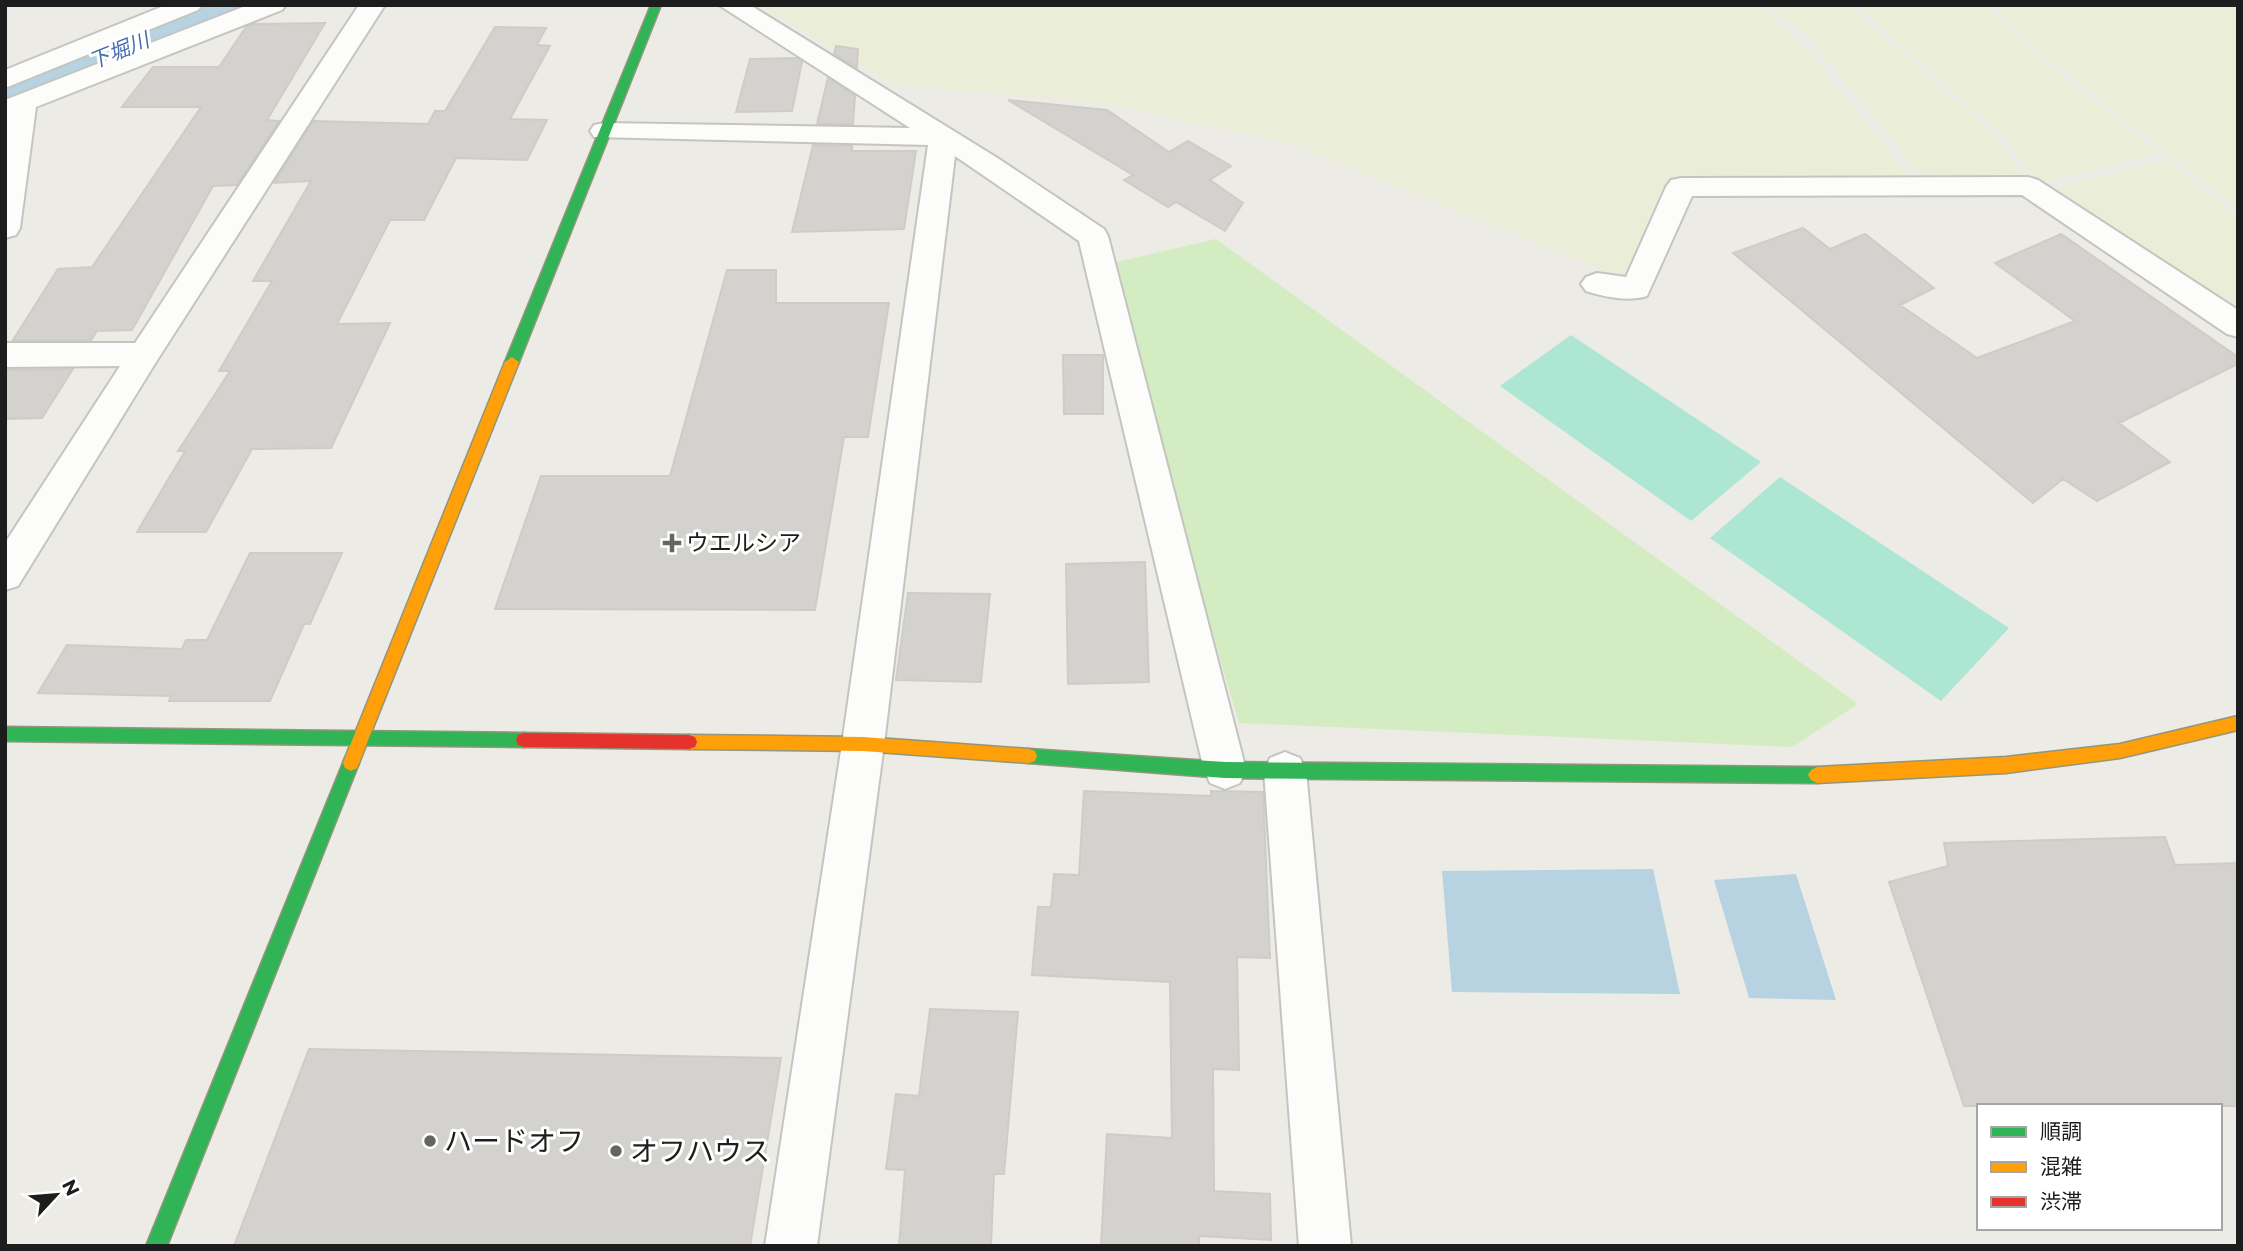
<svg xmlns="http://www.w3.org/2000/svg" width="2243" height="1251" viewBox="0 0 2243 1251" font-family="Montserrat,'Noto Sans JP',sans-serif">
  <rect width="100%" height="100%" fill="#ecebe5"/>
  <!-- farmland -->
  <path fill="#eaedd7" d="M 759,5 L 1757,5 L 1808,51 L 1911,178 L 1681,187 L 1630,281 L 1289,143 L 1095,102 L 895,85 Z
    M 1766,5 L 1848,5 L 1998,138 L 2022,176 L 1920,174 L 1808,37 Z
    M 1856,5 L 1986,5 L 2016,39 L 2159,153 L 2047,181 L 2031,174 L 2003,136 Z
    M 1992,5 L 2238,5 L 2238,209 L 2023,39 Z
    M 2166,159 L 2238,217 L 2238,312 L 2055,188 Z"/>
  <!-- grass -->
  <path fill="#d4ecc2" d="M 1216,239 L 1858,704 L 1792,747 L 1239,723 L 1104,265 Z"/>
  <!-- pitch -->
  <path fill="#aee6d4" d="M 1571,335 L 1761,462 L 1691,521 L 1500,386 Z
    M 1780,477 L 2009,628 L 1941,701 L 1710,538 Z"/>
  <!-- water -->
  <path fill="#b7d3e1" d="M 1653,869 L 1680,994 L 1452,992 L 1442,871 Z
    M 1796,874 L 1836,1000 L 1749,998 L 1714,880 Z"/>
  <g fill="none" stroke-linecap="round" stroke-linejoin="round">
    <!-- river -->
    <path fill="#b7d3e1" fill-rule="evenodd" d="M 177,5 L 262,5 L 254,18 L 28,111 L 5,117 L 5,74 Z"/>
  </g>
  <!-- building -->
  <path fill="#d4d2ce" stroke="#cfccc6" stroke-width="2" d="M 325,23 L 267,120 L 279,121 L 237,185 L 213,186 L 132,330 L 97,331 L 91,340 L 13,340 L 58,269 L 92,267 L 201,107 L 122,107 L 153,67 L 219,67 L 246,27 L 253,24 Z
    M 495,27 L 546,28 L 537,45 L 550,46 L 510,119 L 547,120 L 527,160 L 456,158 L 424,220 L 390,220 L 337,324 L 390,323 L 331,448 L 252,449 L 206,532 L 137,532 L 185,451 L 178,451 L 230,371 L 219,371 L 272,281 L 253,281 L 311,181 L 274,183 L 313,121 L 428,124 L 435,111 L 445,111 Z
    M 836,46 L 858,49 L 857,68 L 834,54 Z
    M 797,58 L 802,62 L 792,111 L 736,112 L 750,59 Z
    M 828,78 L 855,96 L 853,124 L 817,124 Z
    M 1008,100 L 1107,110 L 1169,152 L 1188,141 L 1231,166 L 1210,180 L 1243,203 L 1225,231 L 1176,202 L 1168,207 L 1124,180 L 1133,175 Z
    M 813,145 L 852,146 L 852,151 L 916,151 L 904,229 L 792,232 Z
    M 1803,228 L 1830,249 L 1865,234 L 1934,288 L 1900,305 L 1977,358 L 2075,321 L 1995,263 L 2061,234 L 2238,357 L 2238,364 L 2119,423 L 2170,462 L 2097,501 L 2063,479 L 2033,503 L 1733,253 Z
    M 727,270 L 776,270 L 776,303 L 889,303 L 868,437 L 844,437 L 815,610 L 495,609 L 541,476 L 670,476 Z
    M 1063,355 L 1103,355 L 1103,414 L 1064,414 Z
    M 73,369 L 42,418 L 5,419 L 5,370 Z
    M 250,553 L 342,553 L 310,624 L 304,624 L 270,701 L 169,701 L 171,696 L 38,693 L 67,645 L 182,649 L 186,640 L 207,640 Z
    M 1145,562 L 1149,682 L 1068,684 L 1066,564 Z
    M 908,593 L 990,594 L 981,682 L 896,680 Z
    M 1084,791 L 1211,796 L 1211,791 L 1263,792 L 1270,958 L 1237,957 L 1239,1070 L 1213,1069 L 1214,1191 L 1270,1194 L 1271,1240 L 1199,1236 L 1199,1246 L 1101,1246 L 1107,1134 L 1172,1138 L 1170,982 L 1032,975 L 1038,907 L 1051,907 L 1054,874 L 1079,875 Z
    M 2165,837 L 2175,865 L 2238,863 L 2238,1106 L 1964,1106 L 1889,882 L 1948,866 L 1944,843 Z
    M 930,1009 L 1018,1012 L 1004,1174 L 994,1174 L 991,1246 L 899,1246 L 905,1170 L 886,1169 L 896,1094 L 919,1096 Z
    M 309,1049 L 781,1058 L 750,1246 L 234,1246 Z"/>
  <g fill="none" stroke-linecap="round" stroke-linejoin="round">
    <!-- street casing -->
    <g stroke="#c4c4c1" stroke-width="4">
      <path id="street" d="M 166,5 L 202,5 L 198,10 L 5,88 L 5,70 Z
        M 248,5 L 286,5 L 282,10 L 36,107 L 20,228 L 16,235 L 5,238 L 5,100 Z
        M 359,5 L 385,5 L 156,362 L 18,586 L 5,590 L 5,543 L 120,366 L 5,367 L 5,343 L 135,343 Z
        M 719,5 L 750,5 L 999,159 L 1104,229 L 1108,236 L 1246,770 L 1240,783 L 1225,789 L 1210,783 L 1204,770 L 1079,241 L 955,156 L 884,744 L 817,1246 L 765,1246 L 842,744 L 928,145 L 594,137 L 590,131 L 594,125 L 604,123 L 910,128 Z
        M 2028,177 L 2038,180 L 2238,310 L 2238,337 L 2227,334 L 2022,195 L 1692,196 L 1647,296 C 1628,302 1605,297 1586,291 L 1581,284 L 1586,277 L 1597,273 L 1626,277 L 1666,187 L 1671,180 L 1681,178 Z
        M 1285,752 L 1300,758 L 1306,771 L 1351,1246 L 1299,1246 L 1264,771 L 1270,758 Z"/>
    </g>
    <!-- fast casing -->
    <g stroke="#92967c" stroke-width="3">
      <path id="fast" d="M 651,5 L 661,5 L 519,362 L 517,365 L 507,365 L 505,362 Z
        M 5,727 L 524,733 L 530,735 L 532,740 L 530,745 L 524,747 L 5,741 Z
        M 1029,749 L 1225,762 L 1817,767 L 1823,770 L 1826,775 L 1823,780 L 1817,783 L 1225,778 L 1029,763 L 1023,761 L 1021,756 L 1023,751 Z
        M 351,755 L 357,758 L 359,763 L 167,1246 L 146,1246 L 343,763 L 345,758 Z"/>
    </g>
    <!-- slow casing -->
    <g stroke="#92967c" stroke-width="3">
      <path id="slow" d="M 512,357 L 519,362 L 359,763 L 357,768 L 351,771 L 345,768 L 343,763 L 505,362 Z
        M 2238,716 L 2238,730 L 2120,758 L 2006,773 L 1817,783 L 1811,780 L 1808,775 L 1811,770 L 1817,767 L 2006,757 L 2120,744 Z
        M 689,735 L 863,737 L 1029,749 L 1035,751 L 1037,756 L 1035,761 L 1029,763 L 863,751 L 689,749 L 683,747 L 681,742 L 683,737 Z"/>
    </g>
    <!-- jam casing -->
    <g stroke="#92967c" stroke-width="3">
      <path id="jam" d="M 524,733 L 689,735 L 695,737 L 697,742 L 695,747 L 689,749 L 524,747 L 518,745 L 516,740 L 518,735 Z"/>
    </g>
    <!-- street -->
    <use href="#street" fill="#fcfcfb" fill-rule="evenodd"/>
    <!-- fast -->
    <use href="#fast" fill="#30b455" fill-rule="evenodd"/>
    <!-- slow -->
    <use href="#slow" fill="#ff9f0a" fill-rule="evenodd"/>
    <!-- jam -->
    <use href="#jam" fill="#e5322d" fill-rule="evenodd"/>
  </g>
  <!-- markers -->
  <g fill="#656563" stroke="#fff" stroke-width="2.5">
    <path d="M668.5 532.5h7v7h7v7h-7v7h-7v-7h-7v-7h7z"/>
    <circle cx="430" cy="1141" r="7"/>
    <circle cx="616" cy="1151" r="7"/>
  </g>
  <g text-anchor="middle" stroke-width="6" stroke-linejoin="round" paint-order="stroke">
    <!-- far-water labels -->
    <g font-size="21" font-style="italic" fill="#466fb0" stroke="#fff">
      <text transform="translate(119 51) rotate(-22)" y="7">下堀川</text>
    </g>
    <!-- poi labels -->
    <g font-size="23" fill="#1d1d1d" stroke="#fff" text-anchor="start">
      <text x="686" y="551">ウエルシア</text>
    </g>
    <!-- near-poi labels -->
    <g font-size="28" fill="#1d1d1d" stroke="#fff" text-anchor="start">
      <text x="444" y="1151">ハードオフ</text>
      <text x="630" y="1161">オフハウス</text>
    </g>
  </g>
  <!-- border -->
  <rect width="2243" height="1251" fill="none" stroke="#1d1d1d" stroke-width="14"/>
  <!-- legend -->
  <rect x="1977" y="1104" width="245" height="126" fill="#ffffff" stroke="#a5a5a5" stroke-width="2"/>
  <rect x="1991" y="1127" width="35" height="10" fill="#30b455" stroke="#a5a5a5" stroke-width="2"/>
  <text x="2040" y="1139" font-size="21" fill="#1d1d1d">順調</text>
  <rect x="1991" y="1162" width="35" height="10" fill="#ff9f0a" stroke="#a5a5a5" stroke-width="2"/>
  <text x="2040" y="1174" font-size="21" fill="#1d1d1d">混雑</text>
  <rect x="1991" y="1197" width="35" height="10" fill="#e5322d" stroke="#a5a5a5" stroke-width="2"/>
  <text x="2040" y="1209" font-size="21" fill="#1d1d1d">渋滞</text>
  <!-- north arrow -->
  <g transform="translate(56 1195) rotate(64)" stroke="#ffffff" stroke-width="5" paint-order="stroke">
  <path d="M0-5L12 26L0 18L-12 26Z" fill="#1d1d1d"/>
  <text y="-10" font-size="19" font-weight="bold" text-anchor="middle" fill="#1d1d1d">N</text>
  </g>
</svg>
